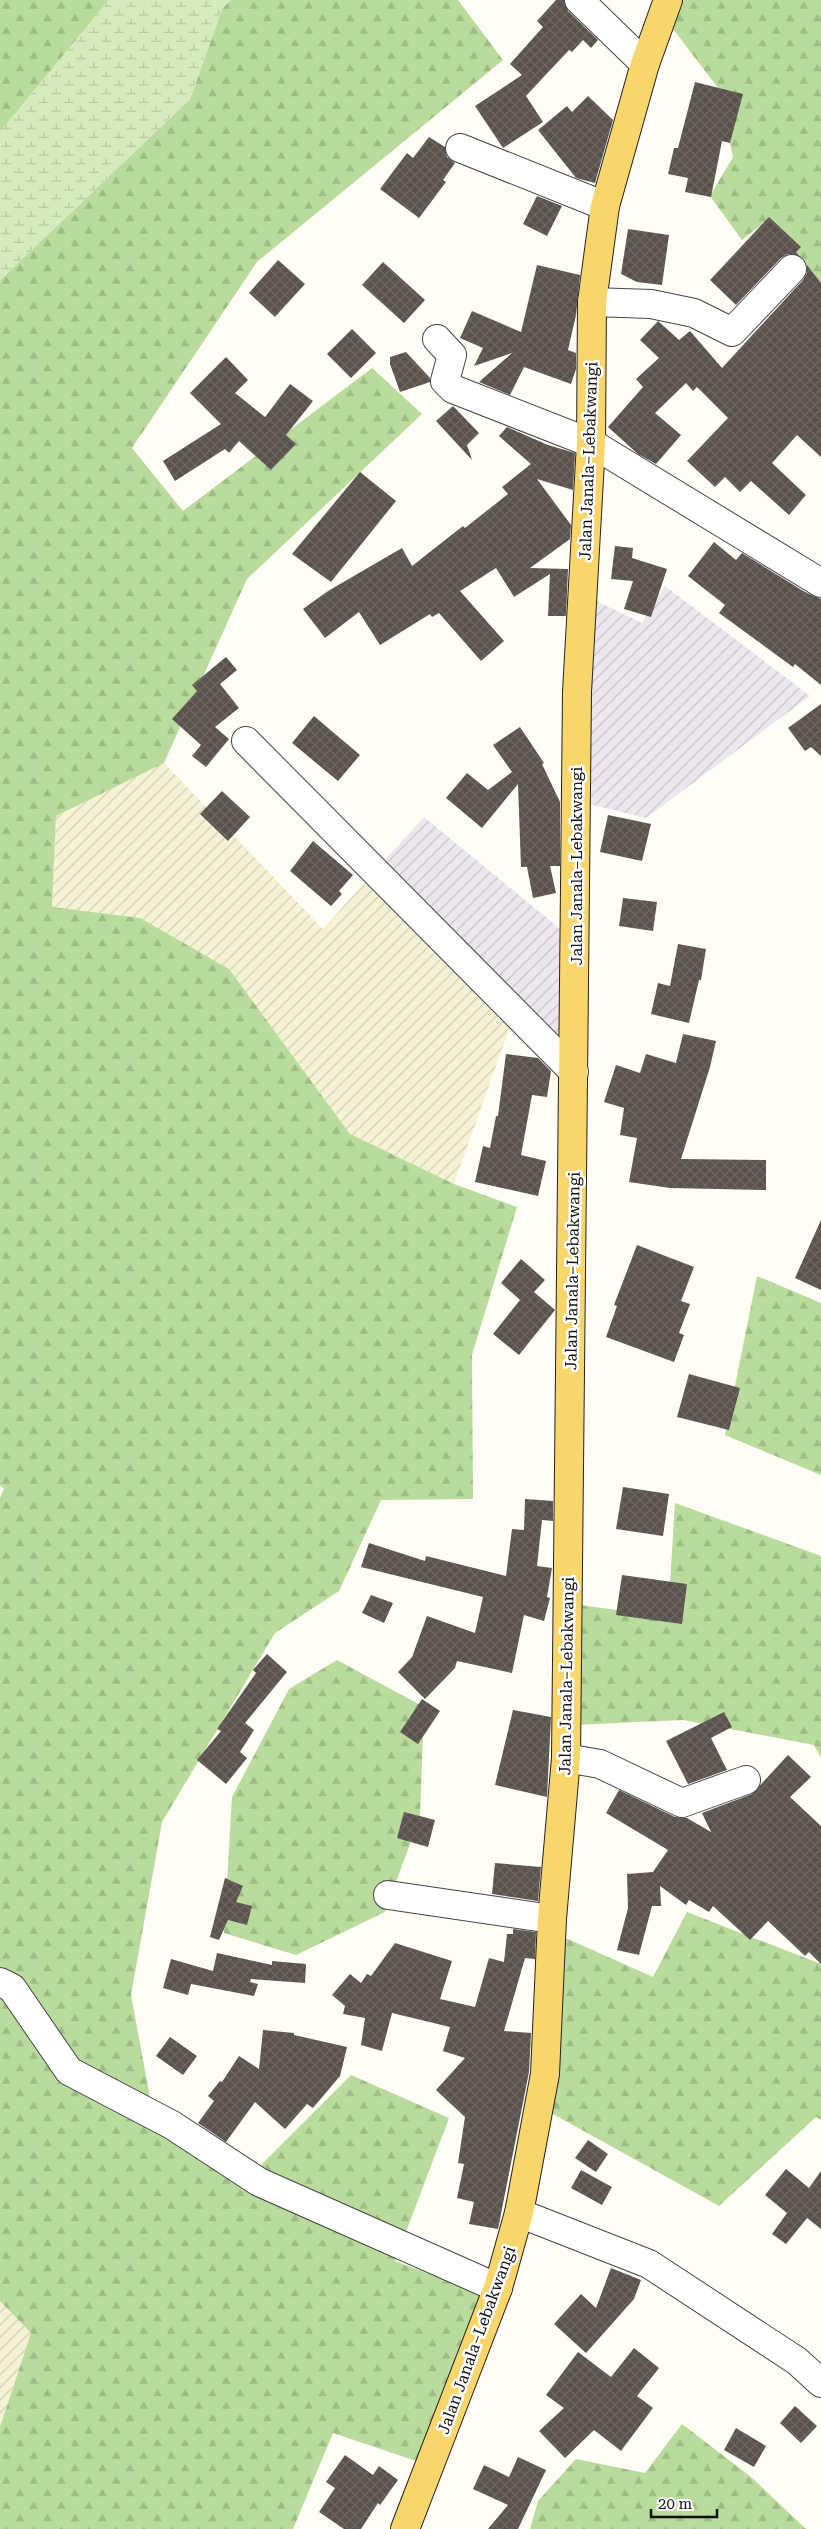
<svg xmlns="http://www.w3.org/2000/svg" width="821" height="2529" viewBox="0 0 821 2529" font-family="'Roboto Serif',serif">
  <defs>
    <pattern id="industrial-furrows" width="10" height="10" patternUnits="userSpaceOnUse" patternTransform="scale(1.25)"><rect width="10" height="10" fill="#eee6ef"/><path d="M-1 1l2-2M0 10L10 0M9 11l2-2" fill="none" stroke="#cbc4cc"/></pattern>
    <pattern id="farmland-furrows" width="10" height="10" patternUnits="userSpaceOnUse" patternTransform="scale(1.25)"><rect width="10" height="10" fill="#f6f3d4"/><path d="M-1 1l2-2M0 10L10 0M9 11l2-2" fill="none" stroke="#d2cfb5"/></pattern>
    <pattern id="forest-firs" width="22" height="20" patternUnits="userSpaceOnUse" patternTransform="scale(1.25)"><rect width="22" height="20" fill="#b9dc9c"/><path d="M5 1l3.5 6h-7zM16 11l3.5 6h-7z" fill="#9ebc85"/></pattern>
    <pattern id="wetland-marsh" width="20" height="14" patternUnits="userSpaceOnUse" patternTransform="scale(1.25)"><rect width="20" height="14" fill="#d5ebbd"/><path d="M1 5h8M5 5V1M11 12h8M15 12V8" fill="none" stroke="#b6c8a1"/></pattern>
    <pattern id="building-cross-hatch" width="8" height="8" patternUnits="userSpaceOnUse" patternTransform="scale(1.25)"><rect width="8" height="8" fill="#5a524d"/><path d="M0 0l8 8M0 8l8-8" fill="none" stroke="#6d6662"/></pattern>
  </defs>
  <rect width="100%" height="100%" fill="#fffdf5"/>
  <!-- industrial -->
  <path fill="url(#industrial-furrows)" d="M 665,586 L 810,696 L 646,818 L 585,803 L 586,596 L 642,623 Z
    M 424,817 L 582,947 L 570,1055 L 373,873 Z"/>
  <!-- farmland -->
  <path fill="url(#farmland-furrows)" d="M 164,763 L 323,929 L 373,873 L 517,1007 L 454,1184 L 350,1134 L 229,969 L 52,908 L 56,816 Z
    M 0,2301 L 31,2333 L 0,2426 Z"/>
  <!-- forest -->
  <path fill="url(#forest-firs)" d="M 0,0 L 109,0 L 0,132 Z
    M 230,0 L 458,0 L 503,60 L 257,262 L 132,448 L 183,511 L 372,368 L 422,414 L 247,579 L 164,763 L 56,816 L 52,907 L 140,918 L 229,969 L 350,1134 L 454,1184 L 517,1207 L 472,1355 L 473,1499 L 381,1500 L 339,1591 L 275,1633 L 162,1822 L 131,1995 L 152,2108 L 247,2179 L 351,2075 L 449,2118 L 395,2261 L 494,2298 L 416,2461 L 333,2433 L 293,2529 L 0,2529 L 0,2427 L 31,2333 L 0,2301 L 0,1498 L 4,1489 L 0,1485 L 0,280 L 190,99 L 222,9 Z
    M 678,0 L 821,0 L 821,292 L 765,222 L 742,240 L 710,196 L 733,157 L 718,88 L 670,25 Z
    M 757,1276 L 821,1303 L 821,1475 L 725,1435 Z
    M 675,1503 L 821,1556 L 821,1758 L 814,1745 L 683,1720 L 574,1725 L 580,1605 L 668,1617 Z
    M 337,1660 L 424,1707 L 420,1817 L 385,1912 L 296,1955 L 224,1933 L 232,1797 L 289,1689 Z
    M 687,1912 L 821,1964 L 821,2120 L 816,2117 L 719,2206 L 544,2109 L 561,1936 L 653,1977 Z
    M 682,2424 L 751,2477 L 806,2529 L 530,2529 L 538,2501 L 576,2459 L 645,2473 Z"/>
  <!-- wetland -->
  <path fill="url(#wetland-marsh)" d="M 109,0 L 230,0 L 222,9 L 190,99 L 0,280 L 0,132 Z"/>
  <!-- building -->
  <path fill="url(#building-cross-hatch)" d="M 556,0 L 564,0 L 568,11 L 598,40 L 591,48 L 583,40 L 572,52 L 569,50 L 526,96 L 543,122 L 503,148 L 475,106 L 522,75 L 510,64 L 543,27 L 537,21 Z
    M 695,82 L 743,94 L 730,143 L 722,141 L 711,197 L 685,192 L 688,178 L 668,174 L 674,148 L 678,148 Z
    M 588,96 L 613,120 L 595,183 L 576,178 L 538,130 L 567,106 L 572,112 Z
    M 429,137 L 445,147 L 447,157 L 455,163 L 443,180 L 446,182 L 419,218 L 380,189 L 407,153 L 413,158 Z
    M 537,196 L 562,206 L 547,236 L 523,224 Z
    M 769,217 L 801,247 L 796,252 L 799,256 L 788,254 L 781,258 L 736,305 L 710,280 Z
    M 628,229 L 669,235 L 662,285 L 637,282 L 621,274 Z
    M 278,260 L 305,284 L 275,317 L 249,293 Z
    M 383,262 L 425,300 L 404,323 L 362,285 Z
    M 537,265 L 580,275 L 576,315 L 568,350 L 576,353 L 576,369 L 571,384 L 524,367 L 510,395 L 479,382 L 512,353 L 474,366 L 483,348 L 460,338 L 472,311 L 521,332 Z
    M 807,265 L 821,283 L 821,457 L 797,435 L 772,463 L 806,495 L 789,515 L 751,481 L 740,492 L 725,477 L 715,487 L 687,461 L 728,418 L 697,387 L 693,391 L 686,383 L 655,413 L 681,435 L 656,464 L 638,454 L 608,427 L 643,387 L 636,379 L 659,358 L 640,340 L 658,321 L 679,340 L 690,331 L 722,368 L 803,280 L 807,273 Z
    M 352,329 L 376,353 L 351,378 L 327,354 Z
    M 406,352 L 430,378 L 430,382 L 400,392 L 390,364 L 390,357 Z
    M 226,357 L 248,380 L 235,393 L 265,417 L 290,384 L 313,401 L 286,435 L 296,444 L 271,470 L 239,441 L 229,453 L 225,449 L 175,481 L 163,461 L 221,424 L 190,393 Z
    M 453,406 L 479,433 L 467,445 L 472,460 L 436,421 Z
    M 507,427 L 548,445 L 575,453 L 573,490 L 537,479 L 571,525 L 570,539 L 530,568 L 568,569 L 566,616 L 548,616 L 550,574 L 514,597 L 496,568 L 460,591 L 504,641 L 481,661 L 439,613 L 432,617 L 430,614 L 380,645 L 359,612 L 325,638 L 303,609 L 328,591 L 402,548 L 412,566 L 463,526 L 465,528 L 508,494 L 502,487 L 531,464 L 499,436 Z
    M 360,472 L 396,501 L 331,582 L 292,554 Z
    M 714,542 L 736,560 L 742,553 L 805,592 L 821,599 L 821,685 L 795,664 L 793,667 L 719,613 L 725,605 L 688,576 Z
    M 615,546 L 633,548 L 632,558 L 667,569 L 651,617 L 624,609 L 633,581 L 611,579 Z
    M 226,657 L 237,670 L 220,684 L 239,708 L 215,727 L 229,739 L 206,767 L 192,756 L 201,745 L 172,719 L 197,691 L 192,685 Z
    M 821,704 L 821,756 L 811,747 L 805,751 L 788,728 Z
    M 314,716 L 360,755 L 338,781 L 292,743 Z
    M 520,727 L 544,763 L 542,764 L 560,802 L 560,866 L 550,866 L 556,893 L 533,898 L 527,867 L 521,867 L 518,784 L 482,828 L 446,798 L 467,773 L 488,790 L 512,772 L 493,745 Z
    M 222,791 L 250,817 L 228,841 L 200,814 Z
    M 608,815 L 651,824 L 642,861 L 600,852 Z
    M 313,841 L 353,875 L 339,891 L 342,894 L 331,906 L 290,871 Z
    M 623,898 L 657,902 L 653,931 L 619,926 Z
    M 678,944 L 706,949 L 701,980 L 699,980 L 689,1023 L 651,1014 L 658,983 L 670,986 Z
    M 683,1034 L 716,1041 L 710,1067 L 681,1159 L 766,1160 L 766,1190 L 670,1188 L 629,1182 L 637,1138 L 620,1135 L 624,1108 L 604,1102 L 616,1065 L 640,1073 L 646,1054 L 676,1063 Z
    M 506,1054 L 538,1058 L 551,1071 L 547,1097 L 532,1095 L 521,1155 L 546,1161 L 538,1196 L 475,1182 L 483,1146 L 490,1148 L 496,1116 L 498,1116 Z
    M 821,1220 L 821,1290 L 795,1278 Z
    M 637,1245 L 694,1267 L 681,1301 L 690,1304 L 679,1333 L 684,1335 L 674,1362 L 606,1337 L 617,1306 L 614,1305 Z
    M 521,1259 L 545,1280 L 534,1292 L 555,1310 L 519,1355 L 493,1334 L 520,1300 L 501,1283 Z
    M 689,1374 L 740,1388 L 729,1430 L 677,1417 Z
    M 623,1487 L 669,1494 L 663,1536 L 616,1529 Z
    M 525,1499 L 553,1501 L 553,1521 L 542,1520 L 537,1566 L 552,1568 L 547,1597 L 550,1598 L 544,1621 L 524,1615 L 512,1673 L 457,1661 L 455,1668 L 425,1699 L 398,1672 L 412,1657 L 427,1616 L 475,1633 L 483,1597 L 361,1567 L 369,1543 L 425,1561 L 426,1556 L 506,1576 L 512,1529 L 524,1530 Z
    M 622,1575 L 687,1584 L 682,1624 L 616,1615 Z
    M 371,1595 L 393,1603 L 384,1623 L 362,1613 Z
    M 267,1654 L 287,1672 L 245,1723 L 254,1730 L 240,1752 L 247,1758 L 226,1784 L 197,1760 L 221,1731 L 217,1729 L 256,1673 L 253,1670 Z
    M 422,1699 L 440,1711 L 418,1744 L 400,1732 Z
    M 513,1710 L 551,1717 L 547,1797 L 495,1785 Z
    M 724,1712 L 732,1727 L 711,1738 L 727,1770 L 688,1784 L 666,1741 Z
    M 788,1755 L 811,1777 L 790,1797 L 821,1826 L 821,1964 L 809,1952 L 805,1956 L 768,1921 L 750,1940 L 713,1906 L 709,1912 L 689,1900 L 686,1905 L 660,1886 L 661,1906 L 652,1906 L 639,1955 L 617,1950 L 628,1908 L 627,1874 L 653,1872 L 668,1850 L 606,1813 L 619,1790 L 675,1817 L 687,1818 L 711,1832 L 702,1813 L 752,1794 Z
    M 404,1812 L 435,1820 L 428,1847 L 397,1838 Z
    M 495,1863 L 541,1867 L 538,1901 L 492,1894 Z
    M 225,1878 L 243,1886 L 236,1902 L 252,1906 L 247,1925 L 228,1920 L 219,1940 L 210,1937 Z
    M 513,1929 L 536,1932 L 535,1959 L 525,1958 L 504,2031 L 531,2033 L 529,2072 L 498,2229 L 469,2224 L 474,2202 L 457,2198 L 464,2164 L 458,2163 L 465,2117 L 436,2090 L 465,2058 L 443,2051 L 450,2027 L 392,2013 L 382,2051 L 361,2045 L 365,2018 L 343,2014 L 345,2006 L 332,1995 L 350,1974 L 361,1983 L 367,1974 L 371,1976 L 395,1943 L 452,1961 L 440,1999 L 475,2007 L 489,1958 L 504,1962 L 507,1934 L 513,1934 Z
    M 217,1953 L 272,1965 L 272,1961 L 306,1964 L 305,1983 L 251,1979 L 250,1982 L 258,1984 L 254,1996 L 191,1984 L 188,1995 L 163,1988 L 171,1959 L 213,1971 Z
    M 263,2030 L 294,2033 L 294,2035 L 347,2047 L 340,2076 L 313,2108 L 307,2104 L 285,2129 L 255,2102 L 226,2142 L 198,2123 L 214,2101 L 208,2096 L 220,2081 L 222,2082 L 239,2056 L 259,2069 Z
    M 170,2037 L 197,2056 L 183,2075 L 156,2056 Z
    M 588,2140 L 608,2154 L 596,2172 L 575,2158 Z
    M 786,2169 L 809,2188 L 821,2171 L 821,2229 L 807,2218 L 786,2244 L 772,2234 L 787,2213 L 765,2195 Z
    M 581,2170 L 612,2187 L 602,2205 L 571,2188 Z
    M 611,2268 L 641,2280 L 634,2299 L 586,2353 L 554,2324 L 581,2294 L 596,2308 Z
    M 634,2348 L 659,2368 L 637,2396 L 653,2408 L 621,2451 L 594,2430 L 565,2458 L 539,2431 L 564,2408 L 546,2395 L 578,2352 L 611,2377 Z
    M 795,2406 L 817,2426 L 801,2443 L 780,2423 Z
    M 736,2428 L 766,2446 L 754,2467 L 724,2450 Z
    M 345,2455 L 373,2475 L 379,2466 L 398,2480 L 380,2505 L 378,2503 L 361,2529 L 344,2529 L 319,2512 L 335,2488 L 326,2482 Z
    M 518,2457 L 546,2470 L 518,2529 L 488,2529 L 508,2505 L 473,2489 L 484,2465 L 509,2477 Z"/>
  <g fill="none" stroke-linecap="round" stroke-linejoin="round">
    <!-- minor casing -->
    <g stroke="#444" stroke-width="30">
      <path id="minor" d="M 579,0 L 645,64
        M 460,148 L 605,206
        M 592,302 L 651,304 L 694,313 L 732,332 L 792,269
        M 437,339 L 452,355 L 445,381 L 453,389 L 591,443 L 821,583
        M 246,741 L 574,1072
        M 566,1758 L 600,1764 L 682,1803 L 746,1780
        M 388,1895 L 552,1919
        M 0,1982 L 12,1988 L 69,2071 L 172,2125 L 259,2182 L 498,2288
        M 519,2213 L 649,2264 L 797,2361 L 821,2383"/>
    </g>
    <!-- major casing -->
    <g stroke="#222" stroke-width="30">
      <path id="major" d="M 405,2529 L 498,2288 L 519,2213 L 545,2074 L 552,1919 L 566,1758 L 577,692 L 591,443 L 592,302 L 605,206 L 645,64 L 668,0"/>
    </g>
    <!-- minor -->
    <use href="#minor" stroke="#fff" stroke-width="28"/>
    <!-- major -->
    <use href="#major" stroke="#f9d66b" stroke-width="28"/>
  </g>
  <g text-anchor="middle" stroke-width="5" stroke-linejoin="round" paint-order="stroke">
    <!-- street labels -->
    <g font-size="16" fill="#111" stroke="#fff">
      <text transform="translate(588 461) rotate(-88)" y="6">Jalan Janala–Lebakwangi</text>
      <text transform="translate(576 866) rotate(-90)" y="6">Jalan Janala–Lebakwangi</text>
      <text transform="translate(572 1271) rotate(-89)" y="6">Jalan Janala–Lebakwangi</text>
      <text transform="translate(566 1676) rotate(-89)" y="6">Jalan Janala–Lebakwangi</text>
      <text transform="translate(476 2340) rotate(-70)" y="6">Jalan Janala–Lebakwangi</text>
    </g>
  </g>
  <!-- scale -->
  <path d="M651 2509v8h66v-8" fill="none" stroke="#111111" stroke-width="2.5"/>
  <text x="658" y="2509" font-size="15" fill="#111111" stroke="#ffffff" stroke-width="4" paint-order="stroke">20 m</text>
</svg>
